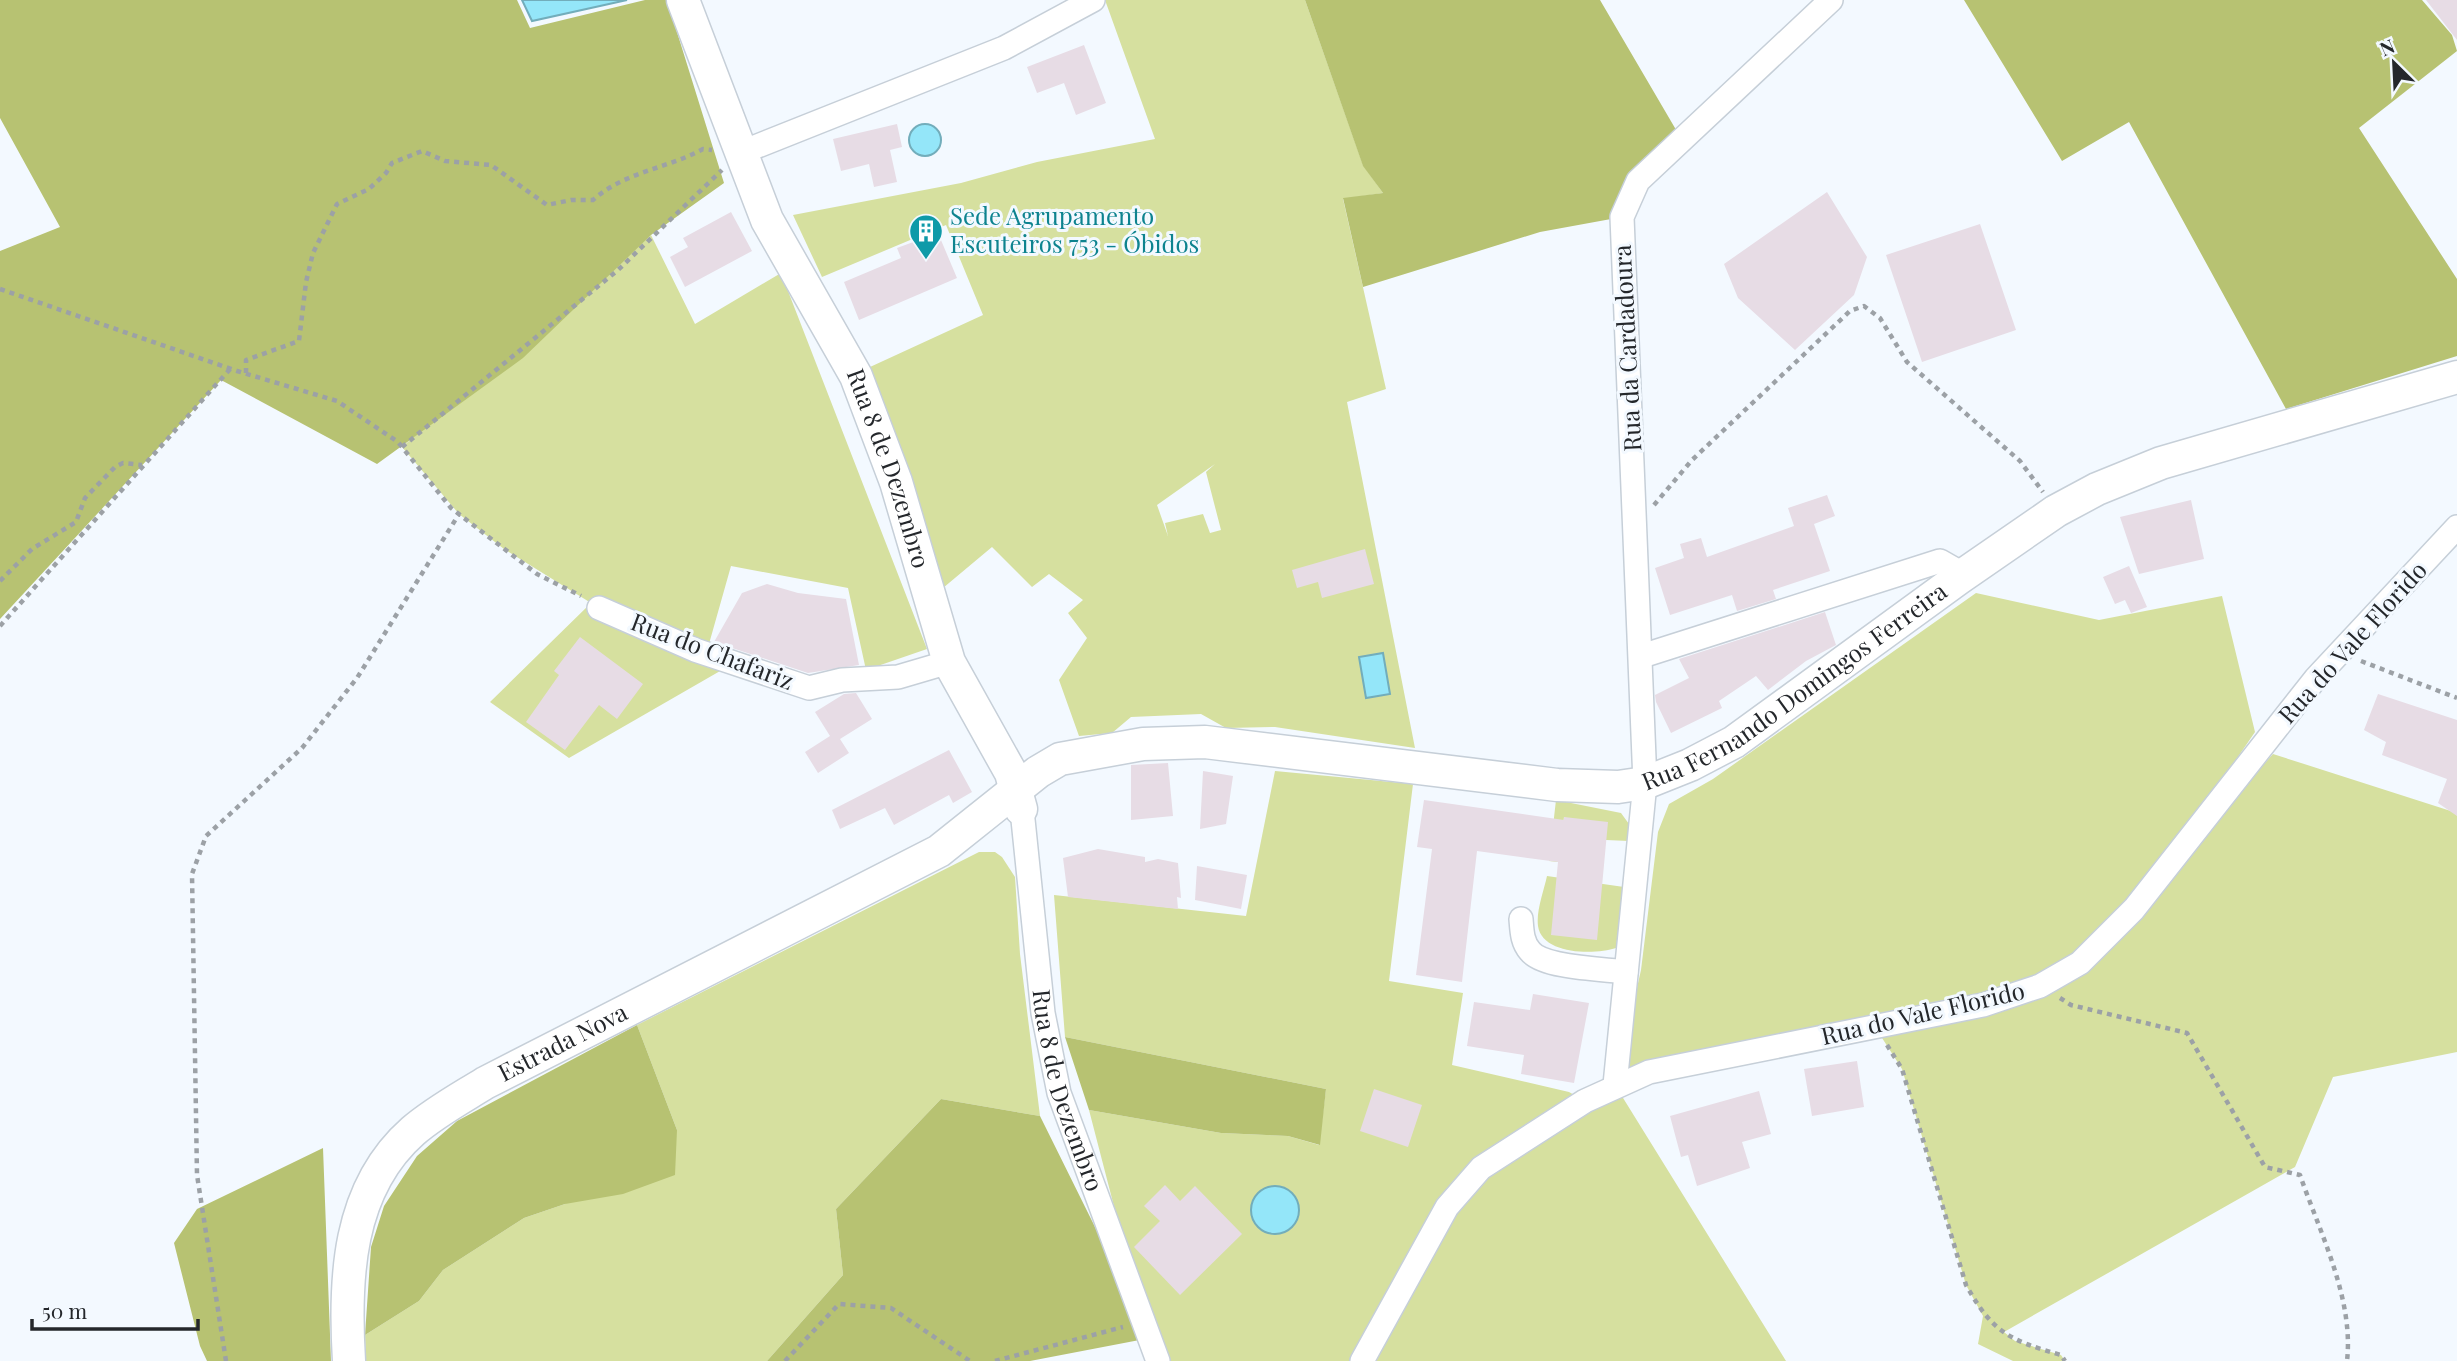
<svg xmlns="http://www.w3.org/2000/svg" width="2457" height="1361" viewBox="0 0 2457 1361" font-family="'Playfair Display',serif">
  <rect width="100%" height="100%" fill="#f3f9ff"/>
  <!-- green -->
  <path fill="#d6e09f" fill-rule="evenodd" d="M 1105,0 L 1305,0 L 1363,165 L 1383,193 L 1343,199 L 1386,389 L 1347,402 L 1415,748 L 1275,727 L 1226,728 L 1201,714 L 1131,717 L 1112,733 L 1079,736 L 1059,680 L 1087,638 L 1068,613 L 1083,600 L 1049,574 L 1032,587 L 992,547 L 943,588 L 870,367 L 983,315 L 946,225 L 822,277 L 793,215 L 961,183 L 1037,162 L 1155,139 ZM 1215,464 L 1206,472 L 1221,530 L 1210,533 L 1203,514 L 1165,523 L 1168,536 L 1157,505 Z
    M 651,235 L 695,324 L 781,273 L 927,649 L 866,670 L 848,588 L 731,566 L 707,651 L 734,663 L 569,758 L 490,702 L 591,603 L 504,549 L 459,514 L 402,447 Z
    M 1976,593 L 2099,620 L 2222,596 L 2255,732 L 2138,903 L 2273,754 L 2457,813 L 2457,1052 L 2333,1077 L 2295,1167 L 2004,1332 L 2015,1341 L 2061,1355 L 2065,1361 L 2013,1361 L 1978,1344 L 1983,1316 L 1966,1285 L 1902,1069 L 1875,1027 L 1615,1085 L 1786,1361 L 1158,1361 L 1143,1318 L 1089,1110 L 1221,1133 L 1288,1136 L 1319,1145 L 1326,1089 L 1065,1037 L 1054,895 L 1246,916 L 1275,771 L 1413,784 L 1389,981 L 1463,993 L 1452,1065 L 1569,1092 L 1585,1101 L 1615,1085 L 1641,970 L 1658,832 L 1669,804 L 1713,779 Z
    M 1556,800 L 1621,813 L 1629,824 L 1629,841 L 1606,840 L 1564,817 L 1558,862 L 1549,861 Z
    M 979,852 L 995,852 L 1002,857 L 1015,877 L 1020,954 L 1040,1116 L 941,1099 L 836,1209 L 843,1275 L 767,1361 L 366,1361 L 365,1335 L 419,1301 L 443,1270 L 524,1218 L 565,1204 L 677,1130 L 637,1025 Z
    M 1547,876 L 1624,887 L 1616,948 C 1595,955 1542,955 1538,926 C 1536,911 1544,890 1547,876 Z"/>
  <!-- forest -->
  <path fill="#b7c272" d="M 0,0 L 517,0 L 530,28 L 645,0 L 667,0 L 724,183 L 651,235 L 523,358 L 377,464 L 221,380 L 0,619 L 0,251 L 60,227 L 0,118 Z
    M 1305,0 L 1600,0 L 1682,140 L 1622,217 L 1540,232 L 1363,287 L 1343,198 L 1383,193 L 1363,166 Z
    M 1964,0 L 2422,0 L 2452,35 L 2457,51 L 2359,128 L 2457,279 L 2457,356 L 2286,409 L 2129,122 L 2062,161 Z
    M 637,1025 L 677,1130 L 675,1175 L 623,1194 L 565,1204 L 524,1218 L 443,1270 L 419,1301 L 365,1335 L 371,1247 L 384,1206 L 417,1156 L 457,1121 Z
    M 1065,1037 L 1326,1089 L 1320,1145 L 1288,1136 L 1221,1133 L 1089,1110 Z
    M 941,1099 L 1040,1116 L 1150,1338 L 1030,1361 L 767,1361 L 843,1275 L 836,1209 Z
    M 323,1148 L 331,1361 L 207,1361 L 200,1346 L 174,1243 L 197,1209 Z"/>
  <!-- water -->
  <path fill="#94e6f9" stroke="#72adbb" stroke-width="2" d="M 522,0 L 627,0 L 532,21 Z
    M909 140a16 16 0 1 1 32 0a16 16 0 1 1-32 0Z
    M 1383,653 L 1390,694 L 1366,698 L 1359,657 Z
    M1251 1210a24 24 0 1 1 48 0a24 24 0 1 1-48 0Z"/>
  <!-- building -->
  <path fill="#e7dce5" d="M 2426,0 L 2457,0 L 2457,40 Z
    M 1084,45 L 1106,103 L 1076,115 L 1064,83 L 1037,93 L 1027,67 Z
    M 897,124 L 902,147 L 890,150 L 897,182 L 874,187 L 869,164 L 841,171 L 833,139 Z
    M 1827,192 L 1867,257 L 1854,295 L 1795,350 L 1738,298 L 1724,264 Z
    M 731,212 L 752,251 L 685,287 L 670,257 L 688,247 L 683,238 Z
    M 1980,224 L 2016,330 L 1922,362 L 1886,255 Z
    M 938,233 L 957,278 L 859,320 L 844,282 L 901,258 L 897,248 Z
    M 1827,495 L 1835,516 L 1814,524 L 1830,571 L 1773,590 L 1776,599 L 1737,611 L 1732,595 L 1670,615 L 1655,568 L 1684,558 L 1680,544 L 1701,538 L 1707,557 L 1794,526 L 1788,508 Z
    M 2191,500 L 2204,559 L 2139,574 L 2120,517 Z
    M 1365,549 L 1374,584 L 1322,598 L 1318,582 L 1297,588 L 1292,570 Z
    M 2129,566 L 2147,607 L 2131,613 L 2125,600 L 2115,604 L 2103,577 Z
    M 767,584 L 798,593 L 846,599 L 859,665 L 808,673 L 714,642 L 742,593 Z
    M 1825,612 L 1836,645 L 1806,661 L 1768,690 L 1756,676 L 1719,701 L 1722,708 L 1671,733 L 1656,702 L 1655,695 L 1689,678 L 1679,659 Z
    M 580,637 L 643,684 L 617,719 L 599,705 L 565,750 L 526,722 L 559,675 L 554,671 Z
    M 856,693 L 872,719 L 840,739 L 849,753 L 818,773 L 805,752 L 830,736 L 815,712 L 844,694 Z
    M 2378,694 L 2457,720 L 2457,816 L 2438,803 L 2447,779 L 2382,755 L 2386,742 L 2364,730 Z
    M 949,750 L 972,792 L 953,803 L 949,795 L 894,825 L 885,808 L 840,829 L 832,810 Z
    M 1168,763 L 1173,816 L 1131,820 L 1131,765 Z
    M 1203,771 L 1233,776 L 1226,824 L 1200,829 Z
    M 1424,800 L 1564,820 L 1564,817 L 1608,822 L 1597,940 L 1551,935 L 1558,862 L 1477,851 L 1462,982 L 1416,975 L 1432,849 L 1417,847 Z
    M 1098,849 L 1145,857 L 1145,862 L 1158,859 L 1178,863 L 1181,898 L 1177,897 L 1178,909 L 1068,897 L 1063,858 Z
    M 1197,866 L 1247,875 L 1241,909 L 1195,900 Z
    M 1533,994 L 1589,1003 L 1574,1083 L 1521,1074 L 1524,1055 L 1467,1046 L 1474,1002 L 1530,1010 Z
    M 1857,1061 L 1864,1107 L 1812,1116 L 1804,1069 Z
    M 1374,1089 L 1422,1105 L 1408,1147 L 1360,1131 Z
    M 1759,1091 L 1771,1134 L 1742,1142 L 1750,1168 L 1697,1186 L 1688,1155 L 1681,1157 L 1670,1116 Z
    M 1165,1185 L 1180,1201 L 1195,1186 L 1242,1234 L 1180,1295 L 1134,1247 L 1160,1221 L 1144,1206 Z"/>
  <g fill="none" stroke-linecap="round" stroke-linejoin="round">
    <!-- street casing -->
    <g stroke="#c6cfd8" stroke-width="26">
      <g id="street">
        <path d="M 740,153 L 1004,48 L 1093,0"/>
        <path d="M 599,608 L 695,650 L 809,688 L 842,680 L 898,677 L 949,662"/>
        <path d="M 1642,656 L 1940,561 L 1954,569 L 1959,578"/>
        <path id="s1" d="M 1022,810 L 1043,1013 L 1059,1093 L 1158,1361"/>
        <path d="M 1521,919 C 1522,931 1522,942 1530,951 C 1543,968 1604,969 1626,972"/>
        <path d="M 1615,1085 L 1645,783 L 1622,217 L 1638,181 L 1831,0"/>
        <path d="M 1362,1361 L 1447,1207 L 1481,1168 L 1585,1101 L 1649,1072 L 1983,1005 L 2040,986 L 2080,963 L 2134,909 L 2316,678 L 2457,527"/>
      </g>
    </g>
    <!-- secondary casing -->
    <g stroke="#c6cfd8" stroke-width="35">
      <g id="secondary">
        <path id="s2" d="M 683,0 L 767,220 L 856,376 L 896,482 L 949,662 L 1011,773 L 1021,809"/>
        <path id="s3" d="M 349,1361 C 344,1280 347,1189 413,1131 C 435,1112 461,1098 485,1083 L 939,851 L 1038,772 L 1060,759 L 1143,744 L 1205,742 L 1557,785 L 1618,787 L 1645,783 L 1690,765 L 1734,742 L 1959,578 L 2056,511 L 2097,489 L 2161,463 L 2457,377"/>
      </g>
    </g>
    <!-- path -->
    <path stroke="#9ca1a6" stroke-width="4.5" stroke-dasharray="5 5" stroke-linecap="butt" d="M 0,289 L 237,371 L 337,401 L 398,442 L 451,508 L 537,574 L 581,596
      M 246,373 L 246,360 L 299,341 L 306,282 L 313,253 L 337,204 L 369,189 L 386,173 L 392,163 L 422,151 L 445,161 L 491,165 L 547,205 L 571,200 L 593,200 C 624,172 666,169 703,149 L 712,150
      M 402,447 L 618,270 L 722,170
      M 1654,505 L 1692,460 L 1850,311 L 1864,306 L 1880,318 L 1907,362 L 2020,461 L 2043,492
      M 0,581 L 32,549 L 76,522 L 85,498 L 115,467 L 123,463 L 142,465
      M 0,626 L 231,368
      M 2361,661 L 2457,698
      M 2060,998 L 2071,1005 L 2187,1033 L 2265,1167 L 2300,1175 C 2320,1233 2354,1299 2347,1361
      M 1887,1045 L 1902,1069 L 1966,1285 C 1993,1333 2009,1340 2061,1355 L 2065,1361
      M 226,1361 L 197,1175 L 192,874 L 206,836 L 302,748 L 357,678 L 459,514
      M 785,1361 L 839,1304 L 891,1308 L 970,1361
      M 995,1361 L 1123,1327"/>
    <!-- street -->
    <use href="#street" stroke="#fff" stroke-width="23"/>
    <!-- secondary -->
    <use href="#secondary" stroke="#fff" stroke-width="32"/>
  </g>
  <!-- icons -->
  <defs>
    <g id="building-pin" transform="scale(1.75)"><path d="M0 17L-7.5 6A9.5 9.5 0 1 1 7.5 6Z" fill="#0f9aa8" stroke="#f3f9ff"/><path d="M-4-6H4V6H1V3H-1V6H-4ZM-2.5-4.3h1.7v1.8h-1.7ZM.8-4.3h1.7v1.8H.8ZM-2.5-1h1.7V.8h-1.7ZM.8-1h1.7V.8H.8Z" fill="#fff"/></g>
  </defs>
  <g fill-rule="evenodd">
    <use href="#building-pin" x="926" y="231"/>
  </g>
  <g text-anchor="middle" stroke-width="6" stroke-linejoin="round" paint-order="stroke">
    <!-- culture labels -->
    <g font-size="24" fill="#0d838f" stroke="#f3f9ff" text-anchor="start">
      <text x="950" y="225">Sede Agrupamento<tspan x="950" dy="28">Escuteiros 753 - Óbidos</tspan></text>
    </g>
    <!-- street labels -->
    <g font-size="24" fill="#24272b" stroke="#f3f9ff">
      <text transform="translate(1628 348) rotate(-93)" y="8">Rua da Cardadoura</text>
      <text dy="8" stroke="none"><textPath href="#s2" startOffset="513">Rua 8 de Dezembro</textPath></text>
      <text transform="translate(2353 643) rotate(-48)" y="8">Rua do Vale Florido</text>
      <text transform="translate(712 652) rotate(21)" y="8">Rua do Chafariz</text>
      <text dy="8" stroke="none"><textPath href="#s3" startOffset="1764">Rua Fernando Domingos Ferreira</textPath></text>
      <text transform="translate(1923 1014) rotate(-13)" y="8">Rua do Vale Florido</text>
      <text dy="8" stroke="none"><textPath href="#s3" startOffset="422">Estrada Nova</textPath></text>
      <text dy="8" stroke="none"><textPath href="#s1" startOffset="285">Rua 8 de Dezembro</textPath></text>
    </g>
  </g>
  <!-- north arrow -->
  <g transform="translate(2394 63) rotate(336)" stroke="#f3f9ff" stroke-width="5" paint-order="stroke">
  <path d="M0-5L12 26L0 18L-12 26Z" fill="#24272b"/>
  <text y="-10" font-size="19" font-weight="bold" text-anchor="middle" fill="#24272b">N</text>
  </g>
  <!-- scale -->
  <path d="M32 1319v10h166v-10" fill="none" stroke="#24272b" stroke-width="3.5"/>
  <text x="42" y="1319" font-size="21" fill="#24272b" stroke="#f3f9ff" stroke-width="5" paint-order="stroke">50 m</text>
</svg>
